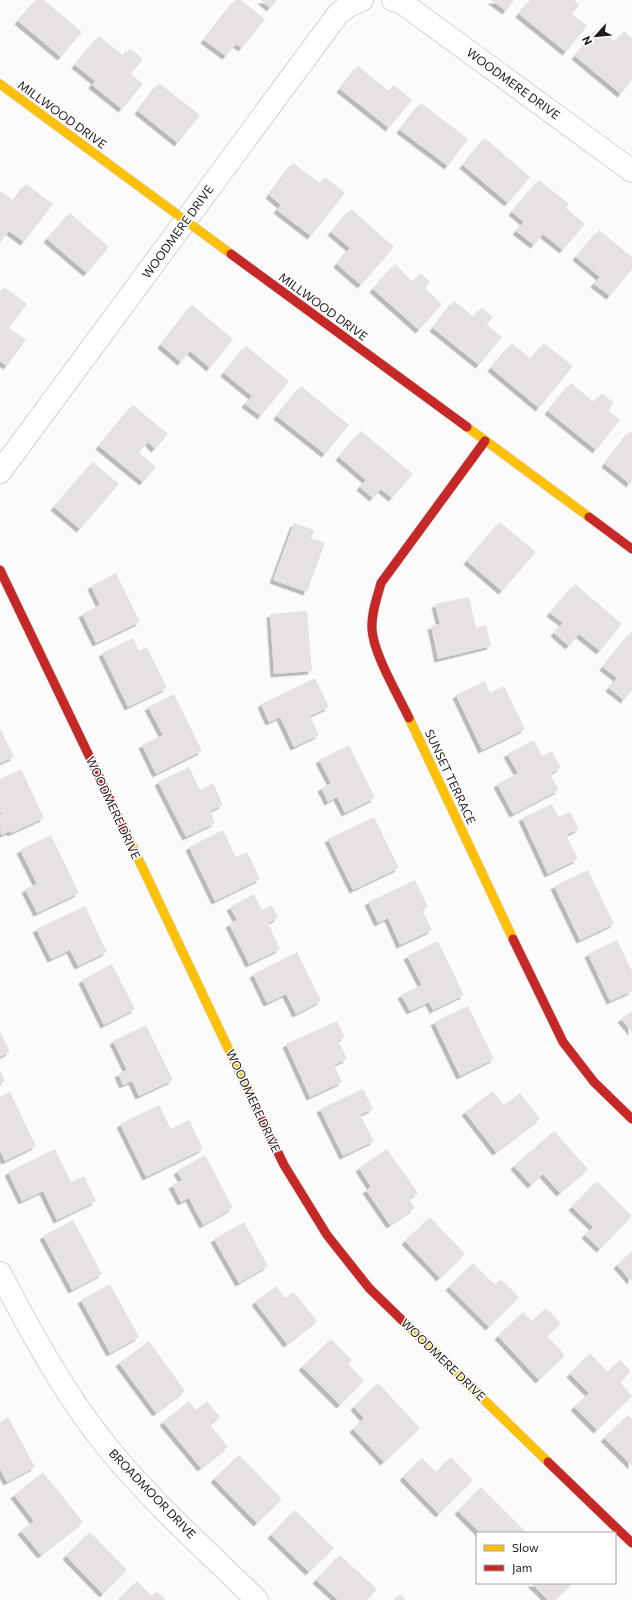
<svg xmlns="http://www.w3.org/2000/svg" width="632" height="1600" viewBox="0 0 632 1600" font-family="Commissioner,sans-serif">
  <defs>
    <filter id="shadow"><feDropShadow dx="-3.5" dy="3.5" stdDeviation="0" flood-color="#0004"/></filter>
  </defs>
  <rect width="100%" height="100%" fill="#fbfbfb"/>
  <!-- building -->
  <path fill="#e7e2e2" filter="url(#shadow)" d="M 36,0 L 44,0 L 82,32 L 61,57 L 18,21 Z
    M 235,0 L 241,0 L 265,19 L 242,48 L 236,44 L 226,56 L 204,40 Z
    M 261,0 L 277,0 L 270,8 Z
    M 491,0 L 514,0 L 506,11 Z
    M 530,0 L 574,0 L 579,5 L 572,14 L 587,26 L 566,52 L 519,14 Z
    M 598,28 L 615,42 L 624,31 L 632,38 L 632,80 L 621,94 L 575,56 Z
    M 99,36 L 124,56 L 130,48 L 143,59 L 131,74 L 143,84 L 122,109 L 92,85 L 95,81 L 75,65 Z
    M 358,66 L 389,91 L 394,85 L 412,100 L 389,128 L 340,89 Z
    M 159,83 L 200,115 L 178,143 L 138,111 Z
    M 421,103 L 468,139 L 448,166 L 400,130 Z
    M 485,138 L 530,177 L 508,203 L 463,165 Z
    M 293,163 L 320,183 L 325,177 L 345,193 L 311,236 L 277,210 L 281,205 L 269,195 Z
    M 539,180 L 569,204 L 566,208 L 585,224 L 563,250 L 543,234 L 534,245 L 516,231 L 524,222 L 512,212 Z
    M 26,184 L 53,204 L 24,242 L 9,231 L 0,243 L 0,191 L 14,201 Z
    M 351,209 L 394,247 L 361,285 L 337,264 L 350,248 L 331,232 Z
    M 70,213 L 109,247 L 87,273 L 47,239 Z
    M 599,230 L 632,257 L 632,269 L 610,296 L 594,284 L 600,277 L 576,257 Z
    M 395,264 L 413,282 L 421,273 L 430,282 L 425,288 L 442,304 L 419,330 L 373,289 Z
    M 4,287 L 27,304 L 9,328 L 26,340 L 7,366 L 0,361 L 0,292 Z
    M 454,301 L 474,317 L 482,307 L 493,317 L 487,325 L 502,337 L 479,365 L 433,328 Z
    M 192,305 L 233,339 L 210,368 L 190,351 L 181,362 L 161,345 Z
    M 512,343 L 531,359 L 544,343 L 573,366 L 539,408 L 491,368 Z
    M 246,346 L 289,381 L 261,416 L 245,404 L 252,396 L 224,373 Z
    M 571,383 L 594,402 L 602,393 L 614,403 L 608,410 L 620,420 L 596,450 L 548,411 Z
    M 301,386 L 349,425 L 325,454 L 277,416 Z
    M 133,405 L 168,434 L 155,449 L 148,442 L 139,453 L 156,467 L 143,482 L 99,446 Z
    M 361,431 L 413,474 L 392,498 L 381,489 L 373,498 L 360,487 L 366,480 L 339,457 Z
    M 630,431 L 632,433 L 632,480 L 630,484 L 605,464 Z
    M 93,462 L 119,484 L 80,529 L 54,507 Z
    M 500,522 L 536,552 L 502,591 L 467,561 Z
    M 294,523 L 314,530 L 311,538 L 325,543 L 307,592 L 273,580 Z
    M 116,573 L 140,622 L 96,643 L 82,614 L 100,605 L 91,586 Z
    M 575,584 L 622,624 L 600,651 L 579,634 L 569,646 L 554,633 L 563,623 L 550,613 Z
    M 469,597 L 476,628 L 486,625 L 491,646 L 438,659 L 431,626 L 440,624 L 435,604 Z
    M 307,611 L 312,671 L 274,674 L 270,614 Z
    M 632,631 L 632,690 L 624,700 L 609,688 L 617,678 L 603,667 Z
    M 133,638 L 139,651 L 147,647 L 167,688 L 128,707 L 102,653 Z
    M 315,678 L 329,707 L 310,716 L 319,735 L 294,747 L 280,717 L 269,722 L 261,704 Z
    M 485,681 L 490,693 L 504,686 L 525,729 L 482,750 L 456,695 Z
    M 174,694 L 202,751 L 156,774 L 142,745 L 163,735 L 148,707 Z
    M 0,728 L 14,757 L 0,763 Z
    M 534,740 L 542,756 L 552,751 L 561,768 L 550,774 L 559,790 L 513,814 L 497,784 L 518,773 L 507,754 Z
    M 349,745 L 375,798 L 345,813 L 337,797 L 328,802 L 321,788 L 331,783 L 319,760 Z
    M 189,767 L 200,790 L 213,783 L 223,805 L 210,811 L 215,823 L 186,837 L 158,782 Z
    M 21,769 L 44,818 L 11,833 L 10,831 L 1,835 L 0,815 L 2,814 L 0,811 L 0,779 Z
    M 552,804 L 558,817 L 570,812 L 579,829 L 566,835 L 578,859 L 548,874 L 522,818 Z
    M 374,817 L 399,868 L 353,890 L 328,839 Z
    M 223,830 L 236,857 L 247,852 L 260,879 L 215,901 L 189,847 Z
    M 51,835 L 79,893 L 37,913 L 25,889 L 37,884 L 20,850 Z
    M 588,870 L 614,924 L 580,940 L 554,886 Z
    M 415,880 L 428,907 L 422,909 L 432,930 L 400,945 L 388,918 L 378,923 L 368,902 Z
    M 254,894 L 262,910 L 272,905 L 278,918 L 268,923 L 280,949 L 249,964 L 229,924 L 237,920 L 230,907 Z
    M 85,906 L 107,952 L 78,966 L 70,950 L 51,959 L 36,929 Z
    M 617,940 L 632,971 L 632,991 L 610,1001 L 588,954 Z
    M 438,941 L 464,995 L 433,1010 L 429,1002 L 410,1011 L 401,995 L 422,985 L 407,956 Z
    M 297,952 L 321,1001 L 296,1014 L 286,994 L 267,1003 L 253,974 Z
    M 112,964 L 135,1009 L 104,1025 L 82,980 Z
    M 468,1006 L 494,1059 L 460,1076 L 434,1022 Z
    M 632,1011 L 632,1032 L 621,1019 Z
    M 337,1021 L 345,1037 L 338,1040 L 347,1059 L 334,1065 L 342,1082 L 310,1097 L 286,1044 Z
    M 146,1025 L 173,1080 L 139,1096 L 132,1081 L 123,1085 L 118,1074 L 127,1070 L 113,1041 Z
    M 0,1031 L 10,1052 L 0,1057 Z
    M 0,1070 L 5,1081 L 0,1084 Z
    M 363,1089 L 373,1109 L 360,1115 L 374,1141 L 343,1156 L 320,1109 Z
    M 493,1091 L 504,1105 L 520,1093 L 540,1119 L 496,1152 L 465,1112 Z
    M 10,1092 L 36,1146 L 5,1161 L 0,1151 L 0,1097 Z
    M 159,1105 L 171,1129 L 189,1120 L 203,1149 L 146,1177 L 120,1124 Z
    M 554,1131 L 588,1169 L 560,1193 L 543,1174 L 531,1185 L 514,1166 Z
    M 55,1149 L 71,1182 L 84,1176 L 96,1201 L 57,1220 L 43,1191 L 22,1201 L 8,1172 Z
    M 387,1149 L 418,1193 L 409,1199 L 415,1208 L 390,1225 L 366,1190 L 371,1187 L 359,1168 Z
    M 205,1155 L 233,1208 L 203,1225 L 189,1198 L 181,1202 L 172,1185 L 182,1180 L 177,1171 Z
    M 597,1181 L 632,1216 L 600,1249 L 585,1235 L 593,1227 L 572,1207 Z
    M 430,1217 L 465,1254 L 440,1278 L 405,1241 Z
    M 73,1220 L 102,1274 L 72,1290 L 43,1236 Z
    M 244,1222 L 268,1266 L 239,1283 L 214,1239 Z
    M 632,1251 L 632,1279 L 631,1281 L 617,1265 Z
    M 473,1263 L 495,1285 L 501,1279 L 519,1297 L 489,1327 L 449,1287 Z
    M 110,1284 L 139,1337 L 110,1353 L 81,1300 Z
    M 276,1286 L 285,1298 L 294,1292 L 317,1321 L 287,1344 L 255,1302 Z
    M 546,1308 L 561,1323 L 547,1336 L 565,1355 L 539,1380 L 498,1336 L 523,1312 L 532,1321 Z
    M 331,1339 L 352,1360 L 348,1364 L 364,1381 L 340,1405 L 302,1367 Z
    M 149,1341 L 185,1391 L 156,1413 L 119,1363 Z
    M 590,1353 L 608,1372 L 620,1360 L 631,1371 L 620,1382 L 632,1396 L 597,1430 L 574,1407 L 589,1393 L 570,1374 Z
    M 378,1383 L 420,1428 L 384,1462 L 353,1429 L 364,1418 L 354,1407 Z
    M 189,1401 L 196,1410 L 207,1401 L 220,1417 L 210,1425 L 228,1447 L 201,1468 L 163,1422 Z
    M 628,1415 L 632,1419 L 632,1466 L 604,1438 Z
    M 8,1417 L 35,1467 L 7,1482 L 0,1469 L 0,1422 Z
    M 239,1455 L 282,1499 L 257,1523 L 214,1479 Z
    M 451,1457 L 473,1480 L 439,1514 L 403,1477 L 422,1458 L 436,1472 Z
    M 43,1472 L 83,1522 L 41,1555 L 21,1531 L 34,1521 L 14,1495 Z
    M 481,1487 L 525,1531 L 523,1533 L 480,1533 L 458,1511 Z
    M 295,1510 L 334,1548 L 309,1572 L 271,1535 Z
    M 90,1532 L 127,1570 L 103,1594 L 66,1556 Z
    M 340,1555 L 377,1589 L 367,1600 L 338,1600 L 316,1580 Z
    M 137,1581 L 152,1596 L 157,1591 L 166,1600 L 118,1600 Z
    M 531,1583 L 573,1583 L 555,1600 L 548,1600 Z
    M 400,1594 L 406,1600 L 394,1600 Z"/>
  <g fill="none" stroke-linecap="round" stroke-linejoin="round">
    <!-- street casing -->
    <g stroke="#d6d1d1" stroke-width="24">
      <path id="street" d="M 393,0 L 401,2 L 632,171
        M 0,472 L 338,14 L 350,5 L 362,0
        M 0,1273 C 32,1334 65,1395 108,1448 C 153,1503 207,1551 257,1600"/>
    </g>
    <!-- slow casing -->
    <g stroke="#d6d1d1" stroke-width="10">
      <path id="slow" d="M 0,84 L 231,254
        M 467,427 L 589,517
        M 409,718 L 513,939
        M 127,835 L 255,1105
        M 409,1327 L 548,1462"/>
    </g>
    <!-- jam casing -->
    <g stroke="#d6d1d1" stroke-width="10">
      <path id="jam" d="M 231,254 L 467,427
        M 589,517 L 632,549
        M 0,570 L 127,835
        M 409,718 C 398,695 373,653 372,629 C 371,613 377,598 381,583 L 485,441
        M 513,939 L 563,1042 L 594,1082 L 632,1119
        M 255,1105 L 284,1165 L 327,1235 L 369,1288 L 409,1327
        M 548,1462 L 632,1543"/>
    </g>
    <!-- street -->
    <use href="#street" stroke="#fefefe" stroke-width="22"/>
    <!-- slow -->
    <use href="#slow" stroke="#ffc107" stroke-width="9"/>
    <!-- jam -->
    <use href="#jam" stroke="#c62828" stroke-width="9"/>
  </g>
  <g text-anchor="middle" stroke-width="3" stroke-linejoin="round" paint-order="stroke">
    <!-- street labels -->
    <g font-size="12" fill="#241a1a" stroke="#fff">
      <text transform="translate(513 84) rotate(36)" y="4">WOODMERE DRIVE</text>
      <text transform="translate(62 115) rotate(36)" y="4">MILLWOOD DRIVE</text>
      <text transform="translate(178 232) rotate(-54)" y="4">WOODMERE DRIVE</text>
      <text transform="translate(323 307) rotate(36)" y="4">MILLWOOD DRIVE</text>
      <text transform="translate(450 777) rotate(65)" y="4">SUNSET TERRACE</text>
      <text transform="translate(113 808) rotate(65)" y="4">WOODMERE DRIVE</text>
      <text transform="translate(253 1101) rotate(65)" y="4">WOODMERE DRIVE</text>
      <text transform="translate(443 1360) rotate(44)" y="4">WOODMERE DRIVE</text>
      <text transform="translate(152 1494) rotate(46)" y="4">BROADMOOR DRIVE</text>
    </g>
  </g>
  <!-- legend -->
  <rect x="476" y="1532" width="140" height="52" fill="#ffffff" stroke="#a7a3a3"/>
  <rect x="484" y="1545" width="20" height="6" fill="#ffc107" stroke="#a7a3a3"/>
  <text x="512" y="1552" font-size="12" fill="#241a1a">Slow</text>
  <rect x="484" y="1565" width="20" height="6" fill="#c62828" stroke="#a7a3a3"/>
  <text x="512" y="1572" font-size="12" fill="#241a1a">Jam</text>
  <!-- north arrow -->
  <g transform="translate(596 36) rotate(243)" stroke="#ffffff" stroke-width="3" paint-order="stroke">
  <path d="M0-3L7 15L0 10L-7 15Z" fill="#241a1a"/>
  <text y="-6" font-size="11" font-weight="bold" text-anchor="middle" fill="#241a1a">N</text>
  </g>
</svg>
